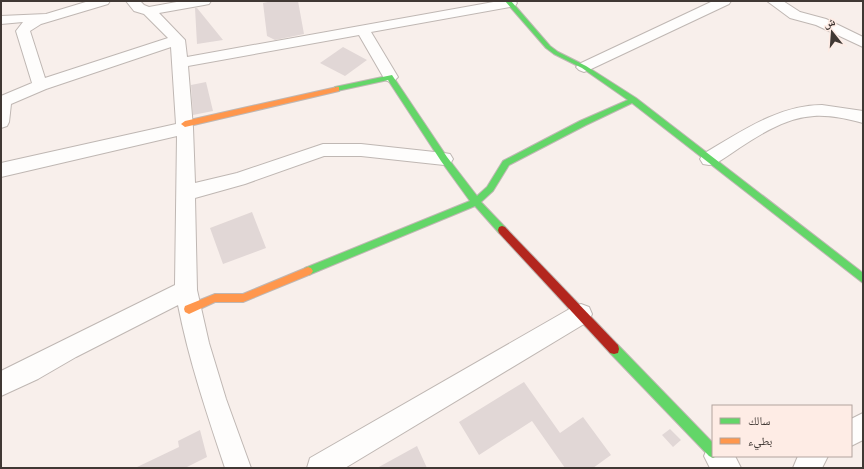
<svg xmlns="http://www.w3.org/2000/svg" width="864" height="469" viewBox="0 0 864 469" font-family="Arial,'Noto Naskh Arabic',sans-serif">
  <rect width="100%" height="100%" fill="#f8efeb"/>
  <!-- building -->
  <path fill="#e1d7d6" d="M 272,1 L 298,1 L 304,34 L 275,40 L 267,36 L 263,3 Z
    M 195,8 L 197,8 L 223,40 L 197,44 Z
    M 343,47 L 367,60 L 345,76 L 320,63 Z
    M 206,82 L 213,111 L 193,115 L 191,85 Z
    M 252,212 L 266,248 L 223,264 L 210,228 Z
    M 524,382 L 560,433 L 583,417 L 611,455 L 593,468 L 565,468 L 532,421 L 479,455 L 459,422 Z
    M 670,429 L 681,440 L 673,447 L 662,435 Z
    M 200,430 L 207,457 L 185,468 L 135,468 L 179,447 L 178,441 Z
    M 417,446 L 427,468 L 377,468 Z"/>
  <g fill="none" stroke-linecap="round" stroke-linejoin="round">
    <!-- street casing -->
    <g stroke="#bfb7b3" stroke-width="2">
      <path id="street" d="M 89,1 L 110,1 L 108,4 L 41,24 L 30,31 L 45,78 L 168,38 L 144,14 L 134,11 L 126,1 L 140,1 L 144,5 L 149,7 L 182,1 L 211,1 L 209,4 L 204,5 L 159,13 L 185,40 L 187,57 L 499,1 L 515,1 L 517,3 L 515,6 L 510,7 L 371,32 L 398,77 L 395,80 L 390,82 L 385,80 L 359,35 L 188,66 L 193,128 L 195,183 L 237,173 L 323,144 L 361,144 L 444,153 L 450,154 L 453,159 L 450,164 L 444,165 L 361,156 L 324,156 L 245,184 L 195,198 L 197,290 L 209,343 L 226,399 L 251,468 L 225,468 C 207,414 189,361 178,305 L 76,357 L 38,379 L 1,396 L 1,371 L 175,285 L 177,136 L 1,177 L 1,163 L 176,124 L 171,47 L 46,89 L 11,104 L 9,122 L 7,126 L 1,128 L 1,96 L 32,83 L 16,31 L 23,22 L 1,24 L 1,16 L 46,14 Z
        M 713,1 L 731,1 L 729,4 L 589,70 L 584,72 L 579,70 L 576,67 L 579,64 Z
        M 767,1 L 783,1 L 800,12 L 826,19 L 863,37 L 863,47 L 816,25 L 790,18 Z
        M 822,105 L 863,111 L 863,123 C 847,119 831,115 814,116 C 778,118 745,145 715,164 L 709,165 L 703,164 L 700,159 L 703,154 C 739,133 778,105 822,105 Z
        M 581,304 L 589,307 L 592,314 L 589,321 L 345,468 L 307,468 L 310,458 L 573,307 Z
        M 863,413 L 863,440 L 851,446 L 851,419 Z
        M 713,444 L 713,456 L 735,456 L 741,468 L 710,468 L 704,456 L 708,447 Z
        M 798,456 L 828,456 L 822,468 L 793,468 Z"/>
    </g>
    <!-- fast casing -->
    <g stroke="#bfb7b3" stroke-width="2">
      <path id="fast" d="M 505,1 L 511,1 L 550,46 L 558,52 L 586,66 L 636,98 L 863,273 L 863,283 L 632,103 L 586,125 L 509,165 L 493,191 L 481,202 L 505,227 L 506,230 L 505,233 L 499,233 L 475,206 L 311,274 L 308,275 L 305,274 L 303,271 L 305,268 L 470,201 L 441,161 L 388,80 L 337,91 L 335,91 L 335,87 L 392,75 L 447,157 L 477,196 L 487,187 L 503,161 L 580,121 L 628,100 L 582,68 L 554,54 L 546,48 Z
        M 614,344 L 618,345 L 713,443 L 713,456 L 717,456 L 713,458 L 709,456 L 610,353 L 609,349 L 610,345 Z"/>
    </g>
    <!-- slow casing -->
    <g stroke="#bfb7b3" stroke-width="2">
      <path id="slow" d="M 337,87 L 339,87 L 339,91 L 185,127 L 181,124 L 185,121 Z
        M 308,267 L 311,268 L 313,271 L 311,274 L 243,302 L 215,302 L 189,314 L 185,312 L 184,309 L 185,306 L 215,294 L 243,294 Z"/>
    </g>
    <!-- jam casing -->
    <g stroke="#bfb7b3" stroke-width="2">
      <path id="jam" d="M 502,226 L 505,227 L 618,345 L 619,349 L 618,353 L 614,354 L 610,353 L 499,233 L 498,230 L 499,227 Z"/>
    </g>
    <!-- street -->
    <use href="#street" fill="#fefdfc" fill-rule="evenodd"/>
    <!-- fast -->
    <use href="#fast" fill="#63d668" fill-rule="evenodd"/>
    <!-- slow -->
    <use href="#slow" fill="#ff974d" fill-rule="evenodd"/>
    <!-- jam -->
    <use href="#jam" fill="#b3261e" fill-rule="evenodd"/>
  </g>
  <!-- border -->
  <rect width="864" height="469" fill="none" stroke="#403834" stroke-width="4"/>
  <!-- legend -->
  <rect x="712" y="405" width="140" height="52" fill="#feece5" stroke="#b2a49e"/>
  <rect x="720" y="418" width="20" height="6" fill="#63d668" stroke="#b2a49e"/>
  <text x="748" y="425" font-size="12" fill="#403834">سالك</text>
  <rect x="720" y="438" width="20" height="6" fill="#ff974d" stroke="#b2a49e"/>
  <text x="748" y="445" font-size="12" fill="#403834">بطيء</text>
  <!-- north arrow -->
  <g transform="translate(832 32) rotate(343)" stroke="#feece5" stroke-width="3" paint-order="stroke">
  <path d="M0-3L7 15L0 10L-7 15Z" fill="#403834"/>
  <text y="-6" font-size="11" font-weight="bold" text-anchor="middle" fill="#403834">ش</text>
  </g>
</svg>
